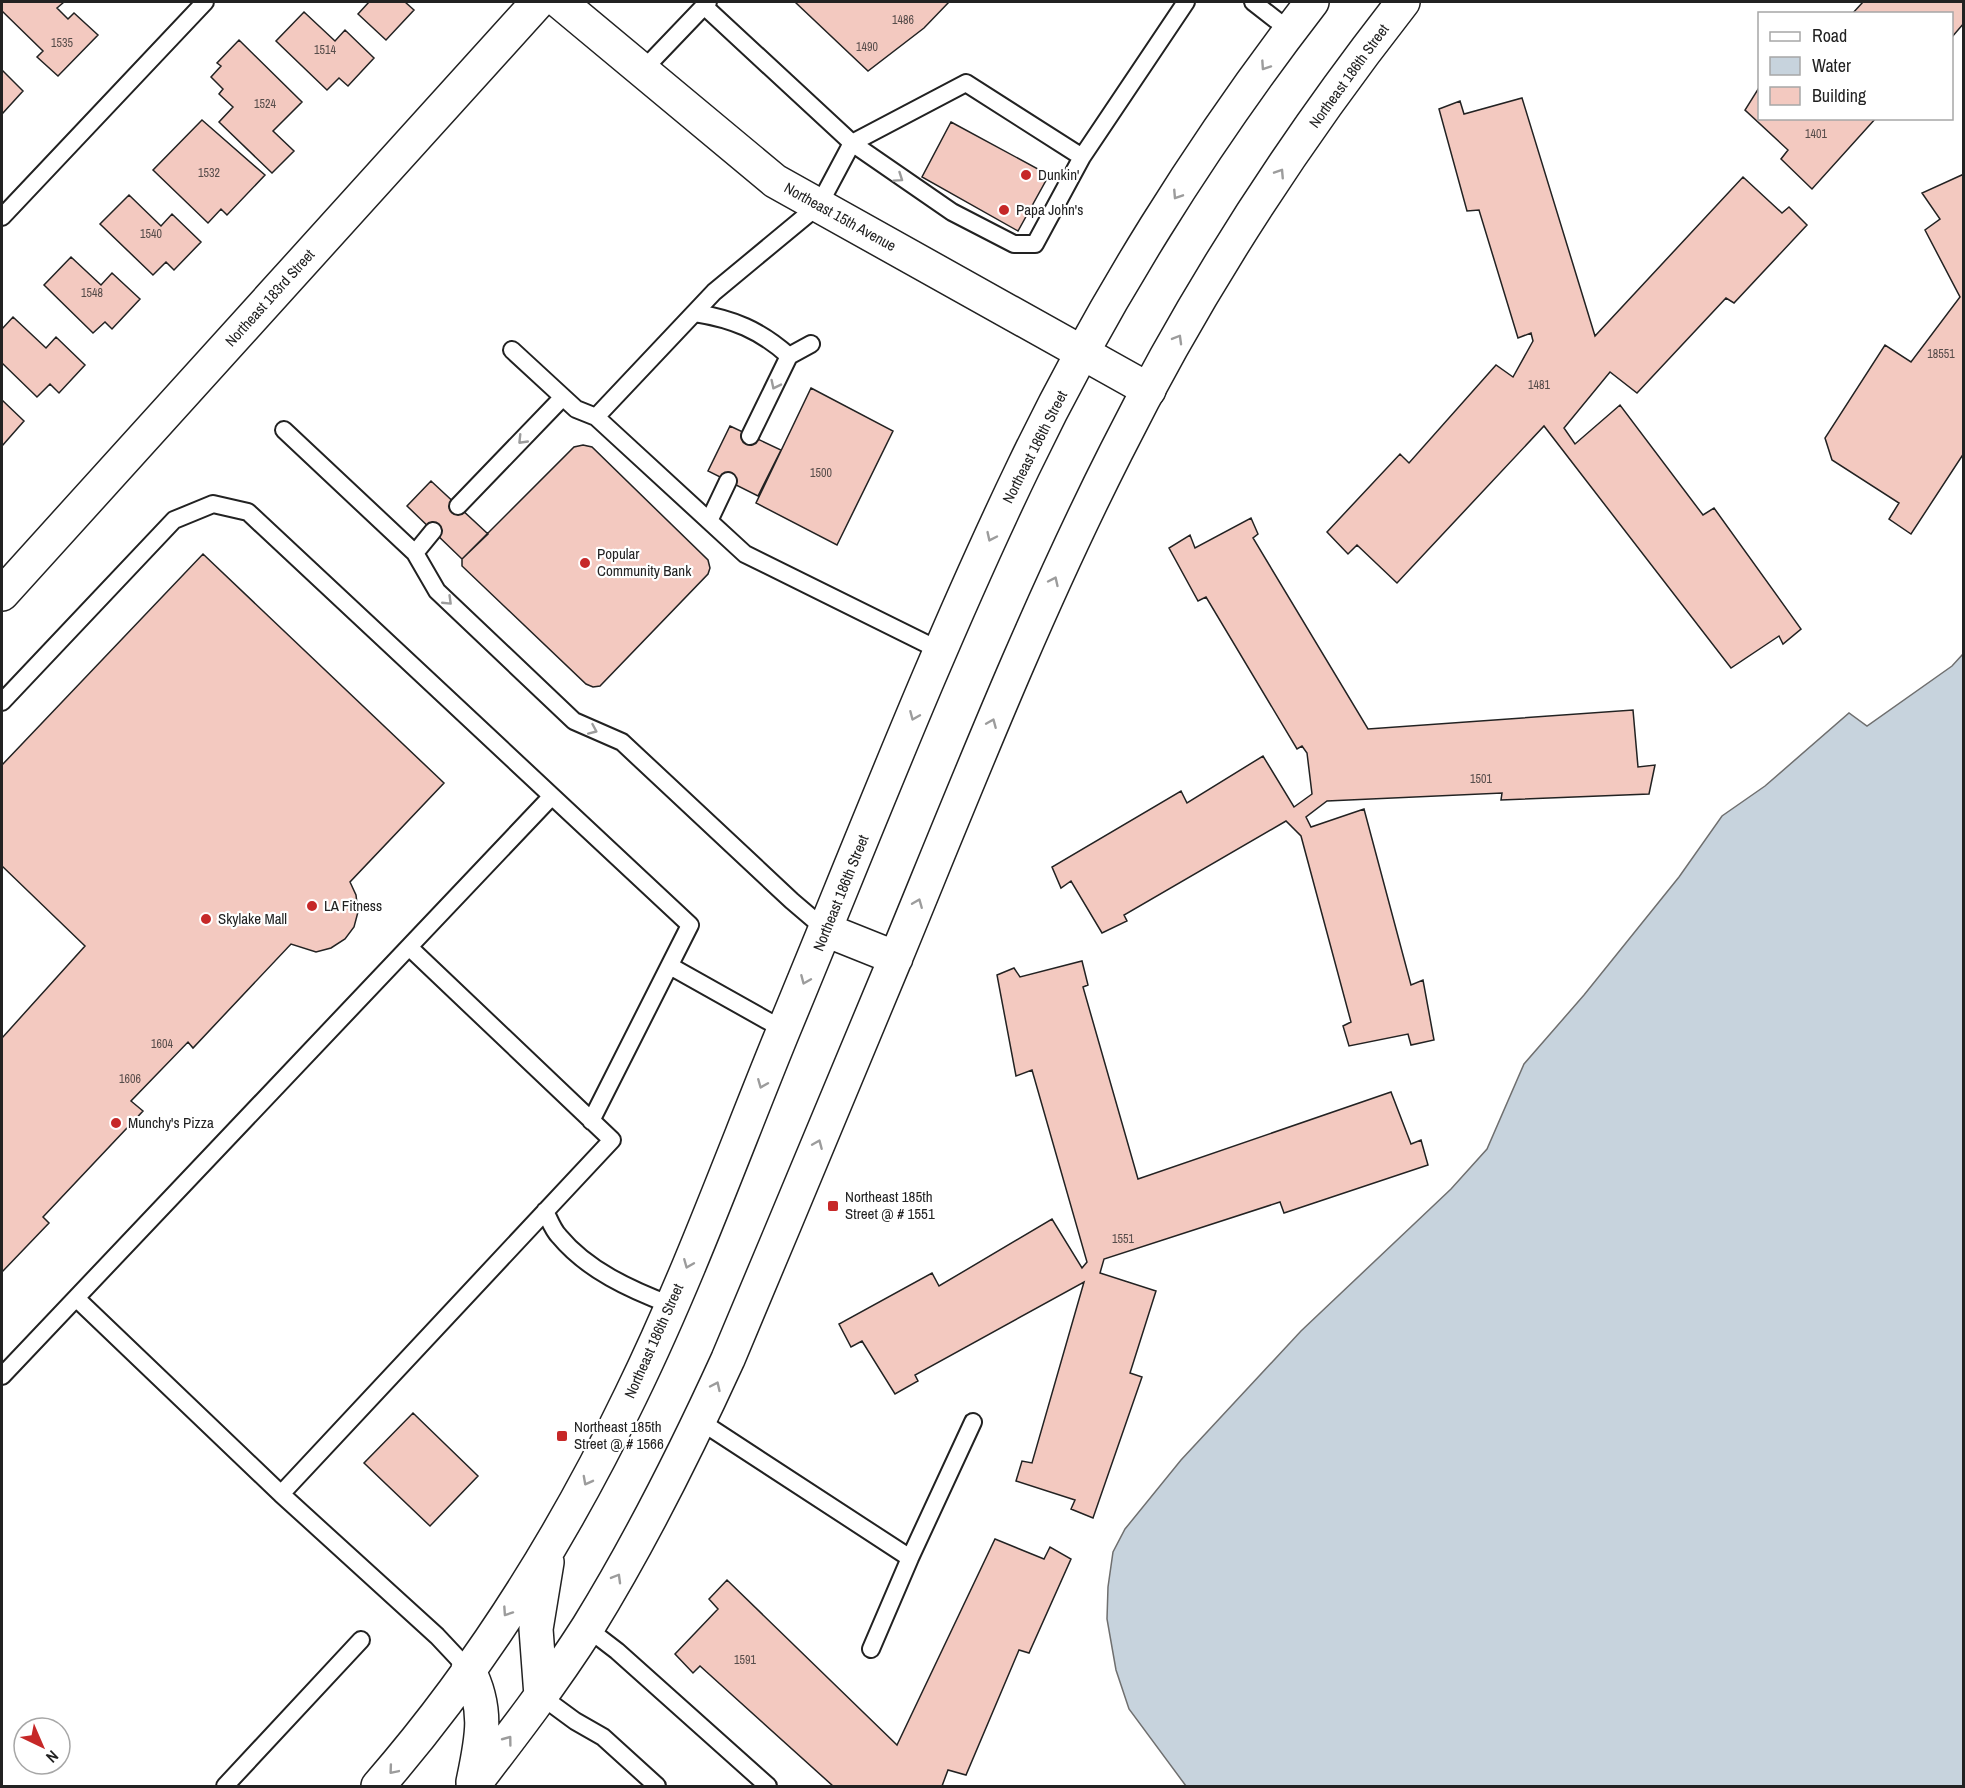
<svg xmlns="http://www.w3.org/2000/svg" width="1965" height="1788" viewBox="0 0 1965 1788" font-family="'Archivo Narrow',sans-serif">
  <rect width="100%" height="100%" fill="#fff"/>
  <!-- water -->
  <path fill="#c7d3dd" stroke="#6f6f6f" stroke-width="1.5" d="M 1963,654 L 1963,1786 L 1186,1786 L 1129,1709 L 1116,1670 L 1107,1619 L 1108,1587 L 1113,1552 L 1125,1529 L 1181,1460 L 1301,1331 L 1451,1189 L 1487,1149 L 1524,1064 L 1584,995 L 1679,877 L 1722,816 L 1765,786 L 1849,713 L 1867,726 L 1952,666 Z"/>
  <!-- building -->
  <path fill="#f3c9c0" stroke="#222" stroke-width="1.5" d="M 2,2 L 64,2 L 57,8 L 68,19 L 74,13 L 98,35 L 58,76 L 37,57 L 43,51 L 2,11 Z
    M 369,2 L 405,2 L 414,10 L 386,40 L 358,14 Z
    M 795,2 L 949,2 L 924,28 L 868,71 Z
    M 1863,2 L 1964,2 L 1964,23 L 1952,37 L 1952,14 L 1852,14 Z
    M 304,12 L 335,41 L 345,30 L 374,58 L 348,86 L 339,78 L 327,90 L 276,41 Z
    M 239,40 L 302,102 L 273,131 L 294,151 L 272,173 L 219,122 L 233,107 L 219,94 L 223,89 L 211,77 L 221,66 L 217,63 Z
    M 2,70 L 23,91 L 2,114 Z
    M 1760,86 L 1760,118 L 1876,118 L 1812,189 L 1781,159 L 1788,150 L 1745,110 Z
    M 1522,98 L 1595,336 L 1743,177 L 1782,213 L 1789,207 L 1807,225 L 1734,303 L 1726,298 L 1637,393 L 1610,372 L 1564,428 L 1575,444 L 1620,405 L 1703,515 L 1714,508 L 1801,629 L 1783,644 L 1779,636 L 1731,668 L 1544,426 L 1397,583 L 1357,545 L 1348,554 L 1327,532 L 1400,454 L 1409,463 L 1496,365 L 1513,377 L 1533,341 L 1531,333 L 1518,338 L 1479,210 L 1467,211 L 1439,109 L 1460,101 L 1464,114 Z
    M 202,120 L 265,175 L 227,215 L 221,209 L 208,223 L 153,170 Z
    M 951,122 L 1049,175 L 1018,231 L 922,177 Z
    M 1964,174 L 1964,453 L 1911,534 L 1889,519 L 1899,503 L 1832,460 L 1825,438 L 1885,345 L 1911,362 L 1960,297 L 1925,230 L 1940,219 L 1922,193 Z
    M 129,195 L 161,226 L 172,214 L 201,242 L 174,270 L 166,262 L 153,275 L 100,224 Z
    M 71,257 L 101,285 L 112,273 L 140,299 L 112,329 L 105,322 L 93,333 L 44,285 Z
    M 13,317 L 46,348 L 56,337 L 85,365 L 59,393 L 50,384 L 37,397 L 2,363 L 2,329 Z
    M 811,388 L 893,431 L 837,545 L 756,503 Z
    M 2,400 L 24,421 L 2,446 Z
    M 730,426 L 781,450 L 758,496 L 708,471 Z
    M 583,445 L 592,447 L 708,560 L 710,568 L 708,574 L 600,686 L 593,687 L 586,684 L 462,566 L 462,559 L 574,447 Z
    M 431,481 L 488,534 L 462,559 L 407,506 Z
    M 1251,518 L 1258,534 L 1253,538 L 1368,729 L 1633,710 L 1638,767 L 1655,765 L 1649,794 L 1501,800 L 1502,793 L 1327,801 L 1306,817 L 1311,827 L 1364,809 L 1411,985 L 1423,980 L 1434,1040 L 1411,1045 L 1408,1034 L 1349,1046 L 1343,1026 L 1351,1022 L 1301,836 L 1286,821 L 1124,915 L 1127,921 L 1102,933 L 1071,881 L 1061,888 L 1052,867 L 1181,791 L 1187,803 L 1263,756 L 1294,807 L 1312,794 L 1307,753 L 1302,746 L 1297,749 L 1206,597 L 1198,601 L 1169,548 L 1190,535 L 1195,548 Z
    M 203,554 L 444,783 L 350,882 L 356,895 L 358,912 L 354,927 L 345,939 L 331,948 L 316,952 L 291,944 L 193,1048 L 188,1042 L 131,1101 L 143,1111 L 43,1217 L 49,1223 L 2,1272 L 2,1038 L 85,946 L 2,866 L 2,765 Z
    M 1082,961 L 1088,985 L 1083,987 L 1138,1179 L 1391,1092 L 1411,1144 L 1421,1140 L 1428,1165 L 1284,1213 L 1280,1202 L 1104,1259 L 1100,1273 L 1156,1291 L 1130,1373 L 1142,1377 L 1093,1518 L 1071,1509 L 1075,1500 L 1016,1481 L 1022,1461 L 1032,1463 L 1084,1282 L 915,1375 L 918,1381 L 895,1394 L 862,1341 L 851,1347 L 839,1324 L 932,1273 L 939,1286 L 1052,1219 L 1082,1268 L 1087,1262 L 1032,1070 L 1016,1076 L 997,975 L 1014,968 L 1020,977 Z
    M 413,1413 L 478,1476 L 430,1526 L 364,1463 Z
    M 995,1539 L 1044,1559 L 1050,1547 L 1071,1559 L 1029,1653 L 1019,1650 L 966,1775 L 948,1770 L 942,1786 L 833,1786 L 700,1666 L 693,1673 L 675,1654 L 718,1609 L 709,1599 L 727,1580 L 897,1745 Z"/>
  <g fill="none" stroke-linecap="round" stroke-linejoin="round">
    <!-- service casing -->
    <g stroke="#222" stroke-width="20">
      <path id="service" d="M 1253,2 L 1289,30
        M 704,6 L 852,143 L 966,83 L 1082,157
        M 642,71 L 708,2
        M 2,217 L 205,2
        M 695,313 C 733,319 760,330 789,356
        M 512,350 L 576,409 L 596,417
        M 284,430 L 415,553 L 437,591 L 574,721 L 622,742 L 792,901 L 826,930
        M 750,436 L 789,356 L 811,344
        M 458,506 L 563,397
        M 709,521 L 728,481
        M 415,553 L 433,531
        M 941,651 L 745,554 L 596,417 L 714,292 L 819,205 L 852,143 L 952,212 L 1014,244 L 1035,244 L 1082,157 L 1186,2
        M 2,702 L 174,520 L 213,504 L 248,512 L 690,925 L 591,1121
        M 670,966 L 784,1030
        M 545,1211 C 549,1219 553,1230 559,1236 C 587,1270 631,1290 671,1305
        M 76,1298 L 281,1494 L 437,1636 L 468,1669
        M 2,1376 L 552,796
        M 700,1421 L 910,1558 L 973,1422
        M 281,1494 L 612,1140 L 409,947
        M 587,1628 L 617,1651 L 768,1786
        M 871,1649 L 910,1558
        M 541,1696 L 575,1721 L 603,1737 L 657,1786
        M 225,1786 L 361,1640"/>
    </g>
    <!-- minor casing -->
    <g stroke="#222" stroke-width="36">
      <path id="minor" d="M 2,594 L 538,2"/>
    </g>
    <!-- tertiary casing -->
    <g stroke="#222" stroke-width="36">
      <path id="tertiary" d="M 560,2 L 775,181 L 1149,390"/>
    </g>
    <!-- primary casing -->
    <g stroke="#222" stroke-width="36">
      <path id="primary" d="M 826,930 L 896,958
        M 468,1669 C 489,1709 482,1739 473,1782
        M 541,1696 L 536,1629 L 547,1562
        M 378,1786 C 480,1669 564,1534 631,1395 C 689,1276 734,1151 784,1029 C 862,841 935,651 1023,468 C 1101,305 1202,144 1312,2
        M 473,1786 C 513,1734 553,1682 588,1627 C 641,1541 686,1451 728,1359 C 784,1225 841,1091 896,957 C 966,787 1033,616 1116,452 C 1195,294 1294,141 1403,2"/>
    </g>
    <!-- service -->
    <use href="#service" stroke="#fff" stroke-width="16"/>
    <!-- minor -->
    <use href="#minor" stroke="#fff" stroke-width="33"/>
    <!-- tertiary -->
    <use href="#tertiary" stroke="#fff" stroke-width="33"/>
    <!-- primary -->
    <use href="#primary" stroke="#fff" stroke-width="33"/>
  </g>
  <!-- one-way arrows -->
  <defs><path id="oneway-chevron" d="M-2-3.5L2.5 0L-2 3.5" fill="none" stroke-width="1.6" stroke-linecap="round" stroke-linejoin="round" transform="scale(1.5)"/></defs>
  <g stroke="#9c9c9c">
    <use href="#oneway-chevron" transform="translate(1265 66) rotate(124)"/>
    <use href="#oneway-chevron" transform="translate(1280 173) rotate(-57)"/>
    <use href="#oneway-chevron" transform="translate(899 178) rotate(34)"/>
    <use href="#oneway-chevron" transform="translate(1177 195) rotate(123)"/>
    <use href="#oneway-chevron" transform="translate(1178 339) rotate(-60)"/>
    <use href="#oneway-chevron" transform="translate(775 385) rotate(116)"/>
    <use href="#oneway-chevron" transform="translate(522 440) rotate(134)"/>
    <use href="#oneway-chevron" transform="translate(991 537) rotate(115)"/>
    <use href="#oneway-chevron" transform="translate(1054 581) rotate(-65)"/>
    <use href="#oneway-chevron" transform="translate(448 601) rotate(44)"/>
    <use href="#oneway-chevron" transform="translate(914 716) rotate(113)"/>
    <use href="#oneway-chevron" transform="translate(992 723) rotate(-67)"/>
    <use href="#oneway-chevron" transform="translate(593 730) rotate(24)"/>
    <use href="#oneway-chevron" transform="translate(918 903) rotate(-68)"/>
    <use href="#oneway-chevron" transform="translate(805 980) rotate(113)"/>
    <use href="#oneway-chevron" transform="translate(762 1084) rotate(112)"/>
    <use href="#oneway-chevron" transform="translate(818 1144) rotate(-67)"/>
    <use href="#oneway-chevron" transform="translate(688 1264) rotate(112)"/>
    <use href="#oneway-chevron" transform="translate(716 1386) rotate(-65)"/>
    <use href="#oneway-chevron" transform="translate(587 1481) rotate(118)"/>
    <use href="#oneway-chevron" transform="translate(617 1578) rotate(-60)"/>
    <use href="#oneway-chevron" transform="translate(507 1612) rotate(124)"/>
    <use href="#oneway-chevron" transform="translate(508 1740) rotate(-53)"/>
    <use href="#oneway-chevron" transform="translate(393 1770) rotate(130)"/>
  </g>
  <!-- markers -->
  <g fill="#c62828" stroke="#fff" stroke-width="2">
    <circle cx="1026" cy="175" r="6"/>
    <circle cx="1004" cy="210" r="6"/>
    <circle cx="585" cy="563" r="6"/>
    <circle cx="312" cy="906" r="6"/>
    <circle cx="206" cy="919" r="6"/>
    <circle cx="116" cy="1123" r="6"/>
    <rect x="827" y="1200" width="12" height="12" rx="3"/>
    <rect x="556" y="1430" width="12" height="12" rx="3"/>
  </g>
  <g text-anchor="middle" stroke-width="4.5" stroke-linejoin="round" paint-order="stroke">
    <!-- number labels -->
    <g font-size="12" fill="#564c4a">
      <text x="903" y="24">1486</text>
      <text x="62" y="47">1535</text>
      <text x="867" y="51">1490</text>
      <text x="325" y="54">1514</text>
      <text x="265" y="108">1524</text>
      <text x="1816" y="138">1401</text>
      <text x="209" y="177">1532</text>
      <text x="151" y="238">1540</text>
      <text x="92" y="297">1548</text>
      <text x="1941" y="358">18551</text>
      <text x="1539" y="389">1481</text>
      <text x="821" y="477">1500</text>
      <text x="1481" y="783">1501</text>
      <text x="162" y="1048">1604</text>
      <text x="130" y="1083">1606</text>
      <text x="1123" y="1243">1551</text>
      <text x="745" y="1664">1591</text>
    </g>
    <!-- street labels -->
    <g font-size="15" fill="#222" stroke="#fff">
      <text transform="translate(1349 76) rotate(-54)" y="5">Northeast 186th Street</text>
      <text transform="translate(840 217) rotate(29)" y="5">Northeast 15th Avenue</text>
      <text transform="translate(270 298) rotate(-48)" y="5">Northeast 183rd Street</text>
      <text transform="translate(1035 447) rotate(-63)" y="5">Northeast 186th Street</text>
      <text transform="translate(841 893) rotate(-68)" y="5">Northeast 186th Street</text>
      <text transform="translate(654 1341) rotate(-66)" y="5">Northeast 186th Street</text>
    </g>
    <!-- poi labels -->
    <g font-size="15" fill="#222" stroke="#fff" text-anchor="start">
      <text x="1038" y="180">Dunkin'</text>
      <text x="1016" y="215">Papa John's</text>
      <text x="597" y="559">Popular<tspan x="597" dy="17">Community Bank</tspan></text>
      <text x="324" y="911">LA Fitness</text>
      <text x="218" y="924">Skylake Mall</text>
      <text x="128" y="1128">Munchy's Pizza</text>
      <text x="845" y="1202">Northeast 185th<tspan x="845" dy="17">Street @ # 1551</tspan></text>
      <text x="574" y="1432">Northeast 185th<tspan x="574" dy="17">Street @ # 1566</tspan></text>
    </g>
  </g>
  <!-- border -->
  <rect width="1965" height="1788" fill="none" stroke="#222222" stroke-width="6"/>
  <!-- legend -->
  <rect x="1758" y="12" width="195" height="108" fill="#ffffff" stroke="#a7a7a7" stroke-width="1.5"/>
  <rect x="1770" y="32" width="30" height="9" fill="#ffffff" stroke="#a7a7a7" stroke-width="1.5"/>
  <text x="1812" y="42" font-size="18" fill="#222222">Road</text>
  <rect x="1770" y="57" width="30" height="18" fill="#c7d3dd" stroke="#a7a7a7" stroke-width="1.5"/>
  <text x="1812" y="72" font-size="18" fill="#222222">Water</text>
  <rect x="1770" y="87" width="30" height="18" fill="#f3c9c0" stroke="#a7a7a7" stroke-width="1.5"/>
  <text x="1812" y="102" font-size="18" fill="#222222">Building</text>
  <!-- north arrow -->
  <g transform="translate(42 1746) rotate(136)"><circle r="28" fill="#ffffff" stroke="#a7a7a7" stroke-width="1.5"/>
  <path d="M0-4.5L10 22L0 15L-10 22Z" fill="#c62828"/>
  <text y="-9" font-size="16" font-weight="bold" text-anchor="middle" fill="#222222">N</text>
  </g>
</svg>
